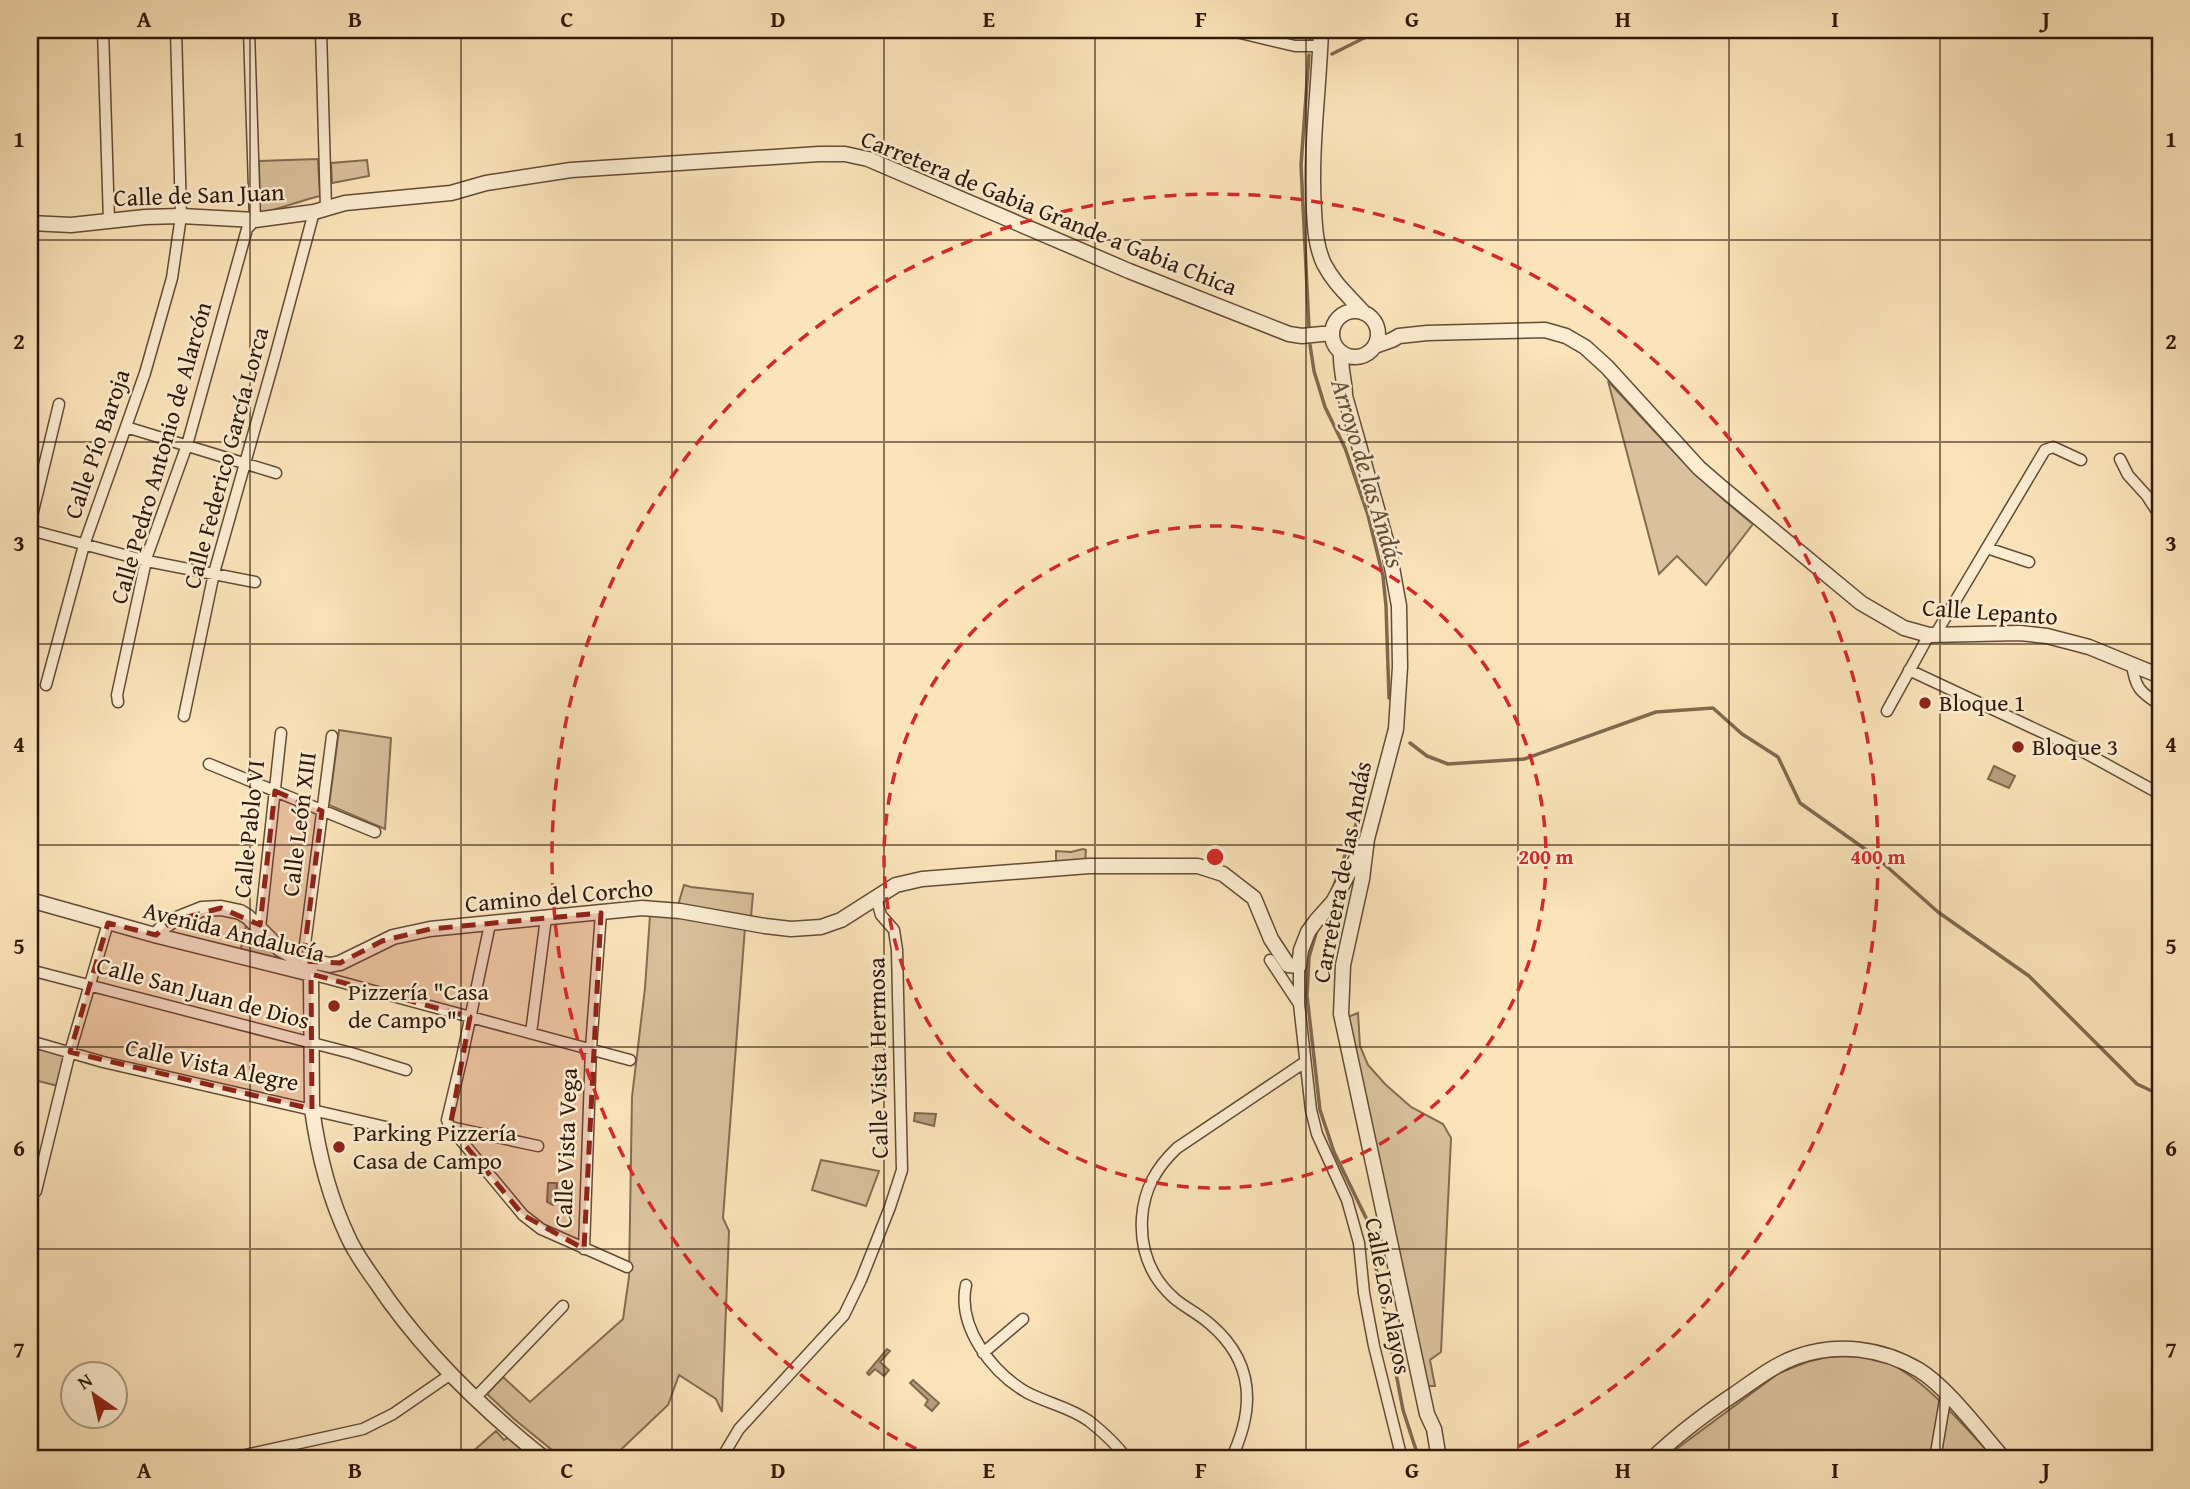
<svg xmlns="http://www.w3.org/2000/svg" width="2190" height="1489" viewBox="0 0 2190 1489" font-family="'Gentium Book Plus',serif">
  <rect width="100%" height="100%" fill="#fbe4ba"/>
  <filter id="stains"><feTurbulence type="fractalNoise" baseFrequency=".00286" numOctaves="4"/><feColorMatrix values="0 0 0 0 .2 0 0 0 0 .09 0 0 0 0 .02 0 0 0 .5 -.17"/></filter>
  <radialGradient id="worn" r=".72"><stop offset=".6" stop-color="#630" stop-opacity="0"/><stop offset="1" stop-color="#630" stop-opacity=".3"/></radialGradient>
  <!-- green -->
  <path fill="#d8c19c" stroke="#846c52" stroke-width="2" d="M 318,159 L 320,196 C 299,201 281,209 260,213 L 259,161 Z
    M 367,160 L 369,176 L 332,183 L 331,163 Z
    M 1608,381 C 1654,431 1699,482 1753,524 L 1706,585 L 1677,556 L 1659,574 Z
    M 339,730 L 391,738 L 385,829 L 329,805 Z
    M 1083,849 L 1086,850 L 1085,862 L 1056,861 L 1056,851 L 1071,852 Z
    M 684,885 L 691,887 L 753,894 L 751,917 L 678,905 Z
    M 650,915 L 698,918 L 745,927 L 723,1218 L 729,1231 L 722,1412 L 716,1399 L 679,1375 L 668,1405 L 611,1459 L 563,1459 L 514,1419 L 487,1394 L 503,1377 L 530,1402 L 623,1319 L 629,1277 L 632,1097 L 645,988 Z
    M 248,917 L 311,974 L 239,956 Z
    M 1358,1013 L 1360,1046 L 1368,1065 L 1385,1084 L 1411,1107 L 1443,1124 L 1451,1138 L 1441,1352 L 1430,1360 L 1435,1386 L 1428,1386 L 1352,1044 L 1348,1017 Z
    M 30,1041 L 70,1052 L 62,1087 L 30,1079 Z
    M 821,1160 L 879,1171 L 866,1206 L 812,1190 Z
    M 1848,1356 C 1855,1357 1863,1356 1870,1357 C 1914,1364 1964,1427 1995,1459 L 1663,1459 L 1779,1373 L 1807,1362 L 1827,1357 Z
    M 496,1431 L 504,1440 L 509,1437 L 536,1459 L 430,1459 L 470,1454 Z"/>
  <!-- water -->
  <path fill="#b69f7e" stroke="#80694f" stroke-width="2" d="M 1994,766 L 2015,776 L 2009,788 L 1988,779 Z
    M 915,1113 L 936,1114 L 934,1126 L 914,1121 Z
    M 548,1183 L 557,1183 L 556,1202 L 553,1205 L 547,1202 Z
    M 887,1349 L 890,1351 L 880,1362 L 889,1370 L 884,1376 L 875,1369 L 869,1375 L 867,1373 Z
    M 913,1380 L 939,1403 L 932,1411 L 925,1405 L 928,1400 L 910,1383 Z"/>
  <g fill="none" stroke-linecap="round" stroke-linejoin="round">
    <!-- stream -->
    <path stroke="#80694f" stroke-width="3.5" d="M 1310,41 L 1310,30
      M 1332,54 L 1380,30
      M 1309,328 L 1301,165 L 1309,55
      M 1310,345 L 1314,371 L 1325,407 L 1345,448 L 1368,515 L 1383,576 L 1386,606 L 1389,698
      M 1410,743 L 1427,756 L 1448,764 L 1524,759 L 1656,712 L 1713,708 L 1742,734 L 1778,757 L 1800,803 L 1875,856 L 1938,912 L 2029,976 L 2137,1084 L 2160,1095
      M 1332,891 L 1364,802
      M 1317,930 L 1309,957 L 1307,996 L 1320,1110 L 1334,1152 L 1367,1220 L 1403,1410 L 1419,1459"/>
    <!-- minor casing -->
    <g stroke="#634b35" stroke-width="13">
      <path id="minor" d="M 103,30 L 109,221
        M 321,30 L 326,208
        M 1228,30 L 1295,46 L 1321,46
        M 126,427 L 276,473
        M 2120,459 L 2128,475 L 2147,496 L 2160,516
        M 30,524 L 59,404
        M 30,530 L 147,561 L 255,582
        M 1987,548 L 2029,562
        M 1935,635 L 2045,450 L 2053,447 L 2081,460
        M 2132,664 C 2135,688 2140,692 2160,705
        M 1909,670 L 2082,751 L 2160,794
        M 46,685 L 84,545 L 145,373 L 172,278 L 181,216 L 176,30
        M 118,702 L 117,695 L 147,556 L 187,445 L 247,229 L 255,220 L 249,30
        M 1887,711 L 1929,635
        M 184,716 L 214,573 L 275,357 L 314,212
        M 209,764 L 375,832
        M 490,924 L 462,1057 L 447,1120 L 450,1127 L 523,1215 L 541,1229 L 627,1267
        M 260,928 L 281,733
        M 303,960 L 332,736
        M 1270,960 L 1299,1004
        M 1299,966 L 1299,1004 L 1311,1110 L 1317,1134 L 1347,1200 L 1359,1243 L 1364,1293 L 1374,1346 L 1402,1459
        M 30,970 L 351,1053 L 406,1070
        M 311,974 L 630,1060
        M 531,1033 L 546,918
        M 30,1041 L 103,1062 L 386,1127
        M 450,1127 L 538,1146
        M 30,1190 L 36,1191 L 70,1052 L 108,923
        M 584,1249 L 591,1048 L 601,913
        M 966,1285 C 957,1327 992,1372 1026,1392 C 1046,1403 1070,1407 1089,1421 C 1103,1432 1117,1445 1127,1459
        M 983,1353 L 1023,1319
        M 475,1398 L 563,1306
        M 910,1457 L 912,1459
        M 227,1459 L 363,1429 L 393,1414 L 451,1374
        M 721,1459 L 739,1429 L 844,1315 L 861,1280 L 890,1207 L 902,1170 L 897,950 L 894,930 L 881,915 L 876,898
        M 1231,1459 C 1255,1409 1255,1362 1210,1324 C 1199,1314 1186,1308 1175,1299 C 1151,1278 1140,1250 1142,1218 C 1144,1189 1156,1168 1177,1148 L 1305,1062
        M 1935,1459 L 1946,1394"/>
    </g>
    <!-- tertiary casing -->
    <g stroke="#634b35" stroke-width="17">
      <path id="tertiary" d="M 1321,30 C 1319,90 1310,151 1314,211 C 1315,229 1316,247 1324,264 C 1335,285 1349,296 1364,313
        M 30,223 L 71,225 L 145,217 L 181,216 L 255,220 L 314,212 L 345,203 L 451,193 L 486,183 L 571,170 L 819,154 L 845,154 L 868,159 L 1129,271 L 1289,334 L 1302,336 L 1332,333
        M1332 334a23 23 0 1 1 46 0a23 23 0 1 1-46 0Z
        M 1375,346 L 1392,340 L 1399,336 L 1427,333 L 1545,330 L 1566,336 L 1585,347 L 1607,367 L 1699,468 L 1721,487 L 1861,603 L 1904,628 L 1929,635 L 2020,633 L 2047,636 L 2089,647 L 2160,676
        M 1341,352 C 1340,368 1345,381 1345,396 L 1389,551 L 1399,606 L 1400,667 L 1396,729 L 1367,839 L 1362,879 L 1343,965 L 1341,1014 L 1427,1414 L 1434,1429 L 1439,1459
        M 30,900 L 158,936 L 311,974 L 312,1109 C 318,1152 329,1197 348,1237 C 355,1253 366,1268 376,1282 C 421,1350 481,1408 545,1459
        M 156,935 L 162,928 L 172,921 L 202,909 L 221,908 L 240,912 L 248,917 L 280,949 L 296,958 L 330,965 L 340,963 L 393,937 L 430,929 L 642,908 L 680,911 L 765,926 L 791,929 L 821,927 L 841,920 L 896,885 L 922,879 L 1089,866 L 1198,866 L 1223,874 L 1254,898 L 1271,939 L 1288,965 L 1299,966 L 1301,950 L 1308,932 L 1316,921 L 1333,902 L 1367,839
        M 1652,1459 C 1678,1434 1706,1413 1736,1393 C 1755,1380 1774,1365 1796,1357 C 1837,1342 1882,1348 1919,1370 C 1947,1387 1981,1433 2004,1459"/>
    </g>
    <!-- minor -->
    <use href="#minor" stroke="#fcedd2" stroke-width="10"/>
    <!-- tertiary -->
    <use href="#tertiary" stroke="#fcedd2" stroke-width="14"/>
  </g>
  <!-- marked area -->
  <path fill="#8f2418" fill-opacity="0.2" stroke="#8f2418" stroke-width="5" stroke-dasharray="14 9" stroke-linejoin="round" d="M 275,791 L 322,811 L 303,961 L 340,963 L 382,941 L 430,929 L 601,913 L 584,1249 L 523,1215 L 450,1127 L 470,1017 L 311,974 L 312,1109 L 70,1052 L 108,923 L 156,935 L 172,921 L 221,908 L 260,925 Z"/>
  <!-- grid -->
  <path fill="none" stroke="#301809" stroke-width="2" stroke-opacity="0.55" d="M 250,30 L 250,1459M 461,30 L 461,1459M 672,30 L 672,1459M 884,30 L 884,1459M 1095,30 L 1095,1459M 1306,30 L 1306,1459M 1518,30 L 1518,1459M 1729,30 L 1729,1459M 1940,30 L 1940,1459M 30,240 L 2160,240M 30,442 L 2160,442M 30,644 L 2160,644M 30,845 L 2160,845M 30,1047 L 2160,1047M 30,1249 L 2160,1249"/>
  <!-- distance rings -->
  <g fill="none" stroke="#d62828" stroke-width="3.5" stroke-dasharray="12 9">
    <circle cx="1215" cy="857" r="331"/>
    <path d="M935 1458A663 663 0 1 1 1495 1458"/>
  </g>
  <!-- markers -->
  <g fill="#8f2418" stroke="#fcedd2" stroke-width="2.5">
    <circle cx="1925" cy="703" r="7"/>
    <circle cx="2018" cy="747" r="7"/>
    <circle cx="334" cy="1006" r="7"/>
    <circle cx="339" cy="1147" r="7"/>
  </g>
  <g text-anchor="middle" stroke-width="5" stroke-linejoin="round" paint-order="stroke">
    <!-- street labels -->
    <g font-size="24" fill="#301809" stroke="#fcedd2">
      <text transform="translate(199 195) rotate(-2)" y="8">Calle de San Juan</text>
      <text transform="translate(1049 213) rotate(22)" y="8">Carretera de Gabia Grande a Gabia Chica</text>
      <text transform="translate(97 444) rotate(-71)" y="8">Calle Pío Baroja</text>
      <text transform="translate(161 453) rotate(-74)" y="8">Calle Pedro Antonio de Alarcón</text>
      <text transform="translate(226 458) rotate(-75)" y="8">Calle Federico García Lorca</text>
      <text transform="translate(1990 612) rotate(4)" y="8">Calle Lepanto</text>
      <text transform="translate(299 824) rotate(-83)" y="8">Calle León XIII</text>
      <text transform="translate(249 829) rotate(-84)" y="8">Calle Pablo VI</text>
      <text transform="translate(1342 872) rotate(-79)" y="8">Carretera de las Andás</text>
      <text transform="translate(559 896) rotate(-5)" y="8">Camino del Corcho</text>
      <text transform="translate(234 932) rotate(14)" y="8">Avenida Andalucía</text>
      <text transform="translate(203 993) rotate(15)" y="8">Calle San Juan de Dios</text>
      <text transform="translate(878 1058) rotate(-91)" y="8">Calle Vista Hermosa</text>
      <text transform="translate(212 1065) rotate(12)" y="8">Calle Vista Alegre</text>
      <text transform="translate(566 1148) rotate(-88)" y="8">Calle Vista Vega</text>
      <text transform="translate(1388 1296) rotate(79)" y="8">Calle Los Alayos</text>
    </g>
    <!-- poi labels -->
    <g font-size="24" fill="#301809" stroke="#fcedd2" text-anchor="start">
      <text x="1939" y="711">Bloque 1</text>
      <text x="2032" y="755">Bloque 3</text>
      <text x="348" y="1000">Pizzería "Casa<tspan x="348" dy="28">de Campo"</tspan></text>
      <text x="353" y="1141">Parking Pizzería<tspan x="353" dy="28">Casa de Campo</tspan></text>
    </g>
    <!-- water labels -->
    <g font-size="26" font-style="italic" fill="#664e38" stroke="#fcedd2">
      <text transform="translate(1368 473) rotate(73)" y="9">Arroyo de las Andás</text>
    </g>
  </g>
  <circle cx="1215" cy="857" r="10" fill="#d62828" stroke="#fcedd2" stroke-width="3.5"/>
  <g font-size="21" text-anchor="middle" font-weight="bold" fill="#d62828" stroke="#fcedd2" stroke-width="5" stroke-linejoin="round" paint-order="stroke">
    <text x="1546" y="864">200 m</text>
    <text x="1878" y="864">400 m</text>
  </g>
  <!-- margin -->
  <rect width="2190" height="1489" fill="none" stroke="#fbe4ba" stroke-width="77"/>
  <!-- north arrow -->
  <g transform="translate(94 1395) rotate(326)"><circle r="33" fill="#fcedd2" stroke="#aa9882" stroke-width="2"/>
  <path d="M0-5L12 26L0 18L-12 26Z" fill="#8f2418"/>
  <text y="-10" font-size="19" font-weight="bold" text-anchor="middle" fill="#301809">N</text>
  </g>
  <rect x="38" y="38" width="2114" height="1412" fill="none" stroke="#301809" stroke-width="2.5"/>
  <g font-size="23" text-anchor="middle" font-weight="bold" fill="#301809">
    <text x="144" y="27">A</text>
    <text x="355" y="27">B</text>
    <text x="567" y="27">C</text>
    <text x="778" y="27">D</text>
    <text x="989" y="27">E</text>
    <text x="1201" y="27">F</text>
    <text x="1412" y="27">G</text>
    <text x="1623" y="27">H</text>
    <text x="1835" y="27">I</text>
    <text x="2046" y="27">J</text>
    <text x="19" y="147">1</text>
    <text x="2171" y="147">1</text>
    <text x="19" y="349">2</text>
    <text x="2171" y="349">2</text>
    <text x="19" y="551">3</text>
    <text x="2171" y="551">3</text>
    <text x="19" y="752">4</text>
    <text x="2171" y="752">4</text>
    <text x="19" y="954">5</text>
    <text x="2171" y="954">5</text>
    <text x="19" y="1156">6</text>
    <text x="2171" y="1156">6</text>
    <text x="19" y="1358">7</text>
    <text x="2171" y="1358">7</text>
    <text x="144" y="1478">A</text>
    <text x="355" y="1478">B</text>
    <text x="567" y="1478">C</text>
    <text x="778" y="1478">D</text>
    <text x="989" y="1478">E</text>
    <text x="1201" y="1478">F</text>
    <text x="1412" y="1478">G</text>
    <text x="1623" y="1478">H</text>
    <text x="1835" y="1478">I</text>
    <text x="2046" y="1478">J</text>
  </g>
  <rect width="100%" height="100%" filter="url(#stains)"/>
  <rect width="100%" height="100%" fill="url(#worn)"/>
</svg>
